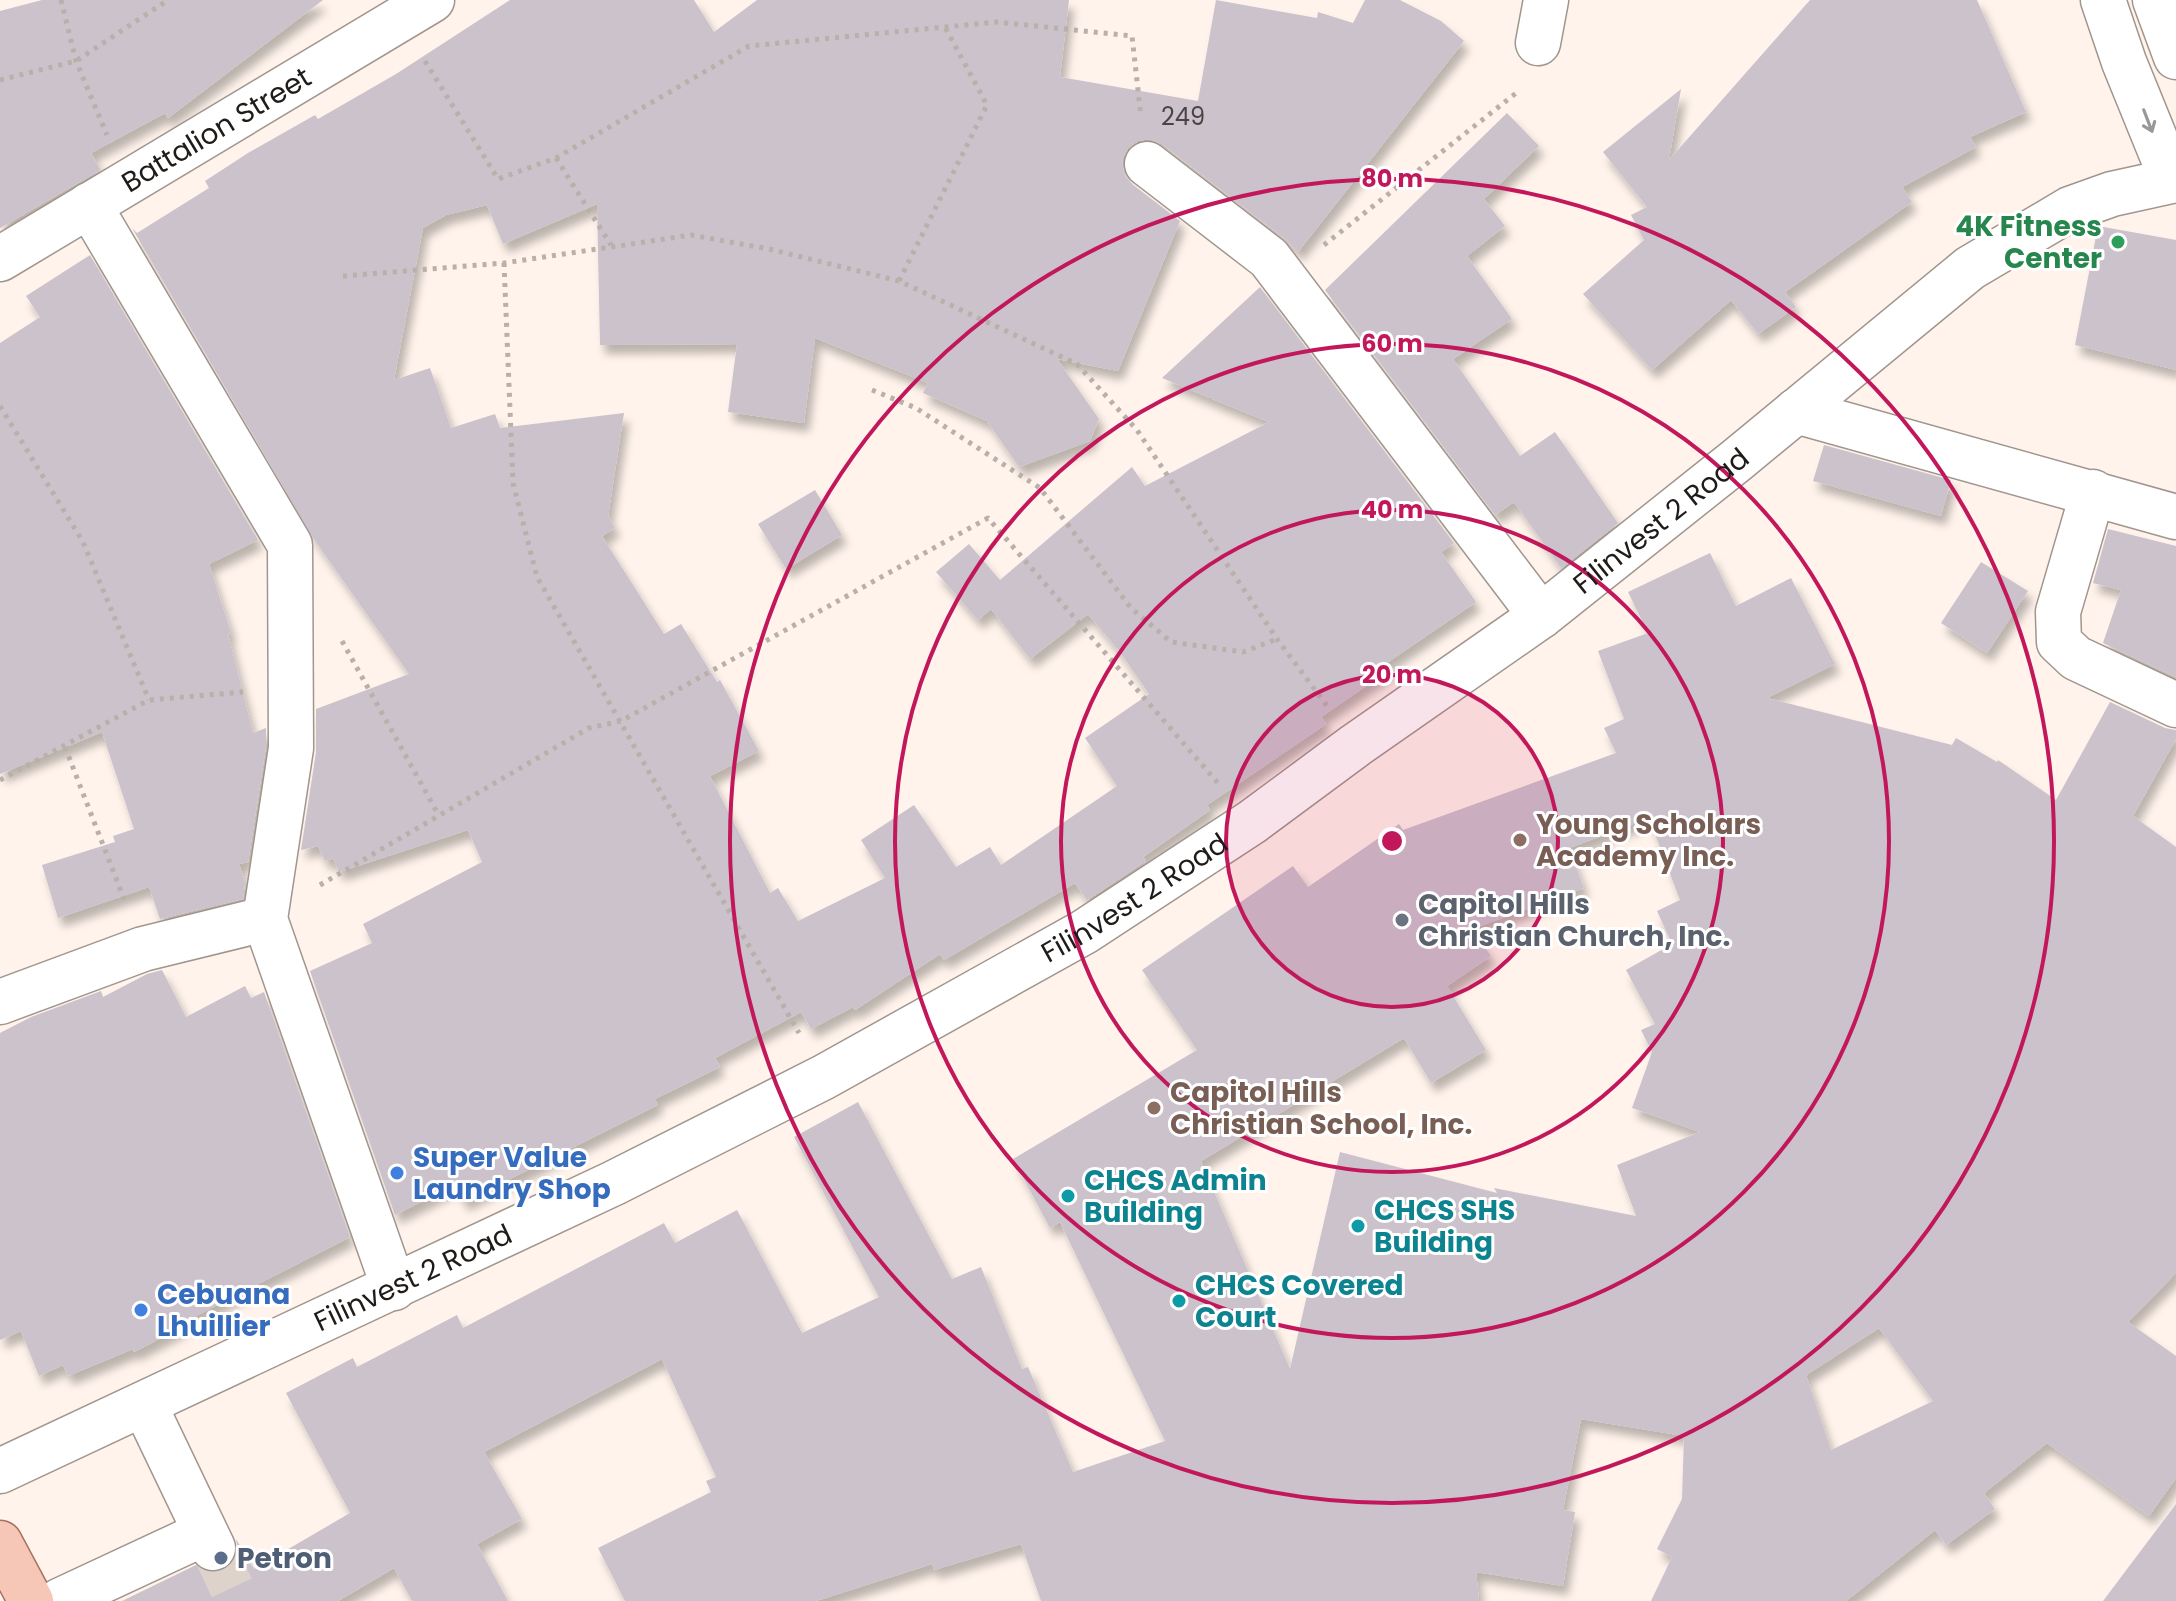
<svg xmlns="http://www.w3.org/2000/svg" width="2176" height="1601" viewBox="0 0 2176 1601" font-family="Poppins,sans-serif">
  <defs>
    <filter id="shadow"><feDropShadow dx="5" dy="9" stdDeviation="4" flood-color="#0004"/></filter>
  </defs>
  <rect width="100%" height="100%" fill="#fff3eb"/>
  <!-- building -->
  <path fill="#cbc2cc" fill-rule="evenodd" filter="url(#shadow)" d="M 42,0 L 323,0 L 168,118 L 165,113 L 91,153 L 100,169 L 97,172 L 0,228 L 0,11 Z
    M 510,0 L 694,0 L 714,32 L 757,0 L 1069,0 L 1060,77 L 1198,101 L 1216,0 L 1317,18 L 1318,12 L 1353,23 L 1365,0 L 1400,0 L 1441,21 L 1464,41 L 1298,252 L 1284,238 L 1162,144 L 1150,139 L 1138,141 L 1128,148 L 1122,160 L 1124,174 L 1132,184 L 1180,221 L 1118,371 L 1057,359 L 1099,419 L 1090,441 L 1019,467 L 987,421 L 923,393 L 928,383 L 815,338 L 804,423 L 728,412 L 737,344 L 600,345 L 597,204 L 503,244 L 487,205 L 446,215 L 423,228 L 394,380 L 430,368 L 451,428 L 495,414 L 500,428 L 624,413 L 608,516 L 615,528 L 602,536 L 664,634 L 681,624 L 717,682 L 720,680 L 759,751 L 710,776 L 770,893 L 778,888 L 798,921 L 885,878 L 861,840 L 914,805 L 956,867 L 990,847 L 1001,865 L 1117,786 L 1085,738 L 1149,694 L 1120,652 L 1088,614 L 1030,659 L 991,609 L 978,620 L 936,572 L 969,544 L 1000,580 L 1132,467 L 1145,486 L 1269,422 L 1212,399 L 1214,397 L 1210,398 L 1162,378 L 1260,287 L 1454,543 L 1441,552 L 1476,602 L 1385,664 L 1389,670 L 1321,717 L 1326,724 L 1207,805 L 1210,810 L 1143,857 L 1146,861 L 1087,900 L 1075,883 L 944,960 L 940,954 L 855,1010 L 853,1007 L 811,1029 L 801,1012 L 715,1058 L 720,1067 L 655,1099 L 658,1105 L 464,1202 L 455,1185 L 395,1215 L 310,971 L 372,943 L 363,924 L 482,862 L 468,830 L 339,872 L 333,858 L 325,861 L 318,846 L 301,850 L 316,752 L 316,709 L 409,674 L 313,538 L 132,228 L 137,233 L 209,188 L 205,181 L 248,153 L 315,115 L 318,119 L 396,74 Z
    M 1810,0 L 1977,0 L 2026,112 L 1970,137 L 1976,147 L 1902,187 L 1912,202 L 1785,292 L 1796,307 L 1758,334 L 1731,300 L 1652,370 L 1583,294 L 1644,240 L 1631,215 L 1647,207 L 1603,152 L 1681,89 L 1669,160 Z
    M 1507,113 L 1539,146 L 1484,199 L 1505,226 L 1467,256 L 1512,319 L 1453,359 L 1520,456 L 1555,432 L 1618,523 L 1561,568 L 1514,502 L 1495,515 L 1325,290 Z
    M 2098,226 L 2176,240 L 2176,370 L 2075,345 Z
    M 90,255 L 258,540 L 209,564 L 231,633 L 228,634 L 253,733 L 266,728 L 266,746 L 248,862 L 239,864 L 245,882 L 243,899 L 160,919 L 149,887 L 58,918 L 42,865 L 115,842 L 113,836 L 134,829 L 102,732 L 0,774 L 0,343 L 40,317 L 26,296 Z
    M 1824,445 L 1951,480 L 1941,516 L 1813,481 Z
    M 815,490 L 842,535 L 786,569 L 758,524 Z
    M 2108,529 L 2176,546 L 2176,677 L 2103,643 L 2121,590 L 2093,583 Z
    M 1710,553 L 1736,606 L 1791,578 L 1835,664 L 1767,698 L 1952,745 L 1956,738 L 1997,762 L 1998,760 L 2056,800 L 2110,702 L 2165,728 L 2176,730 L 2176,739 L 2133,816 L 2176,847 L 2176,1273 L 2128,1322 L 2176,1356 L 2176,1478 L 2149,1516 L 2047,1443 L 1984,1493 L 1995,1509 L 1946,1545 L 1935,1530 L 1846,1601 L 1651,1601 L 1672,1557 L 1657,1549 L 1682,1499 L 1684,1436 L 1581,1419 L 1563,1510 L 1575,1512 L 1563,1586 L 1476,1572 L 1479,1601 L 1041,1601 L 1021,1544 L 934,1570 L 932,1564 L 816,1601 L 625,1601 L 598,1548 L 711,1492 L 706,1481 L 716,1477 L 662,1359 L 484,1452 L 522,1519 L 477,1544 L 508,1601 L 412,1601 L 394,1568 L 338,1601 L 122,1601 L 196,1565 L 210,1573 L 224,1570 L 234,1561 L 238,1551 L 236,1539 L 254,1569 L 350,1513 L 286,1393 L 353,1358 L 357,1367 L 457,1315 L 463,1328 L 664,1223 L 675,1243 L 737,1210 L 802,1333 L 879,1297 L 794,1137 L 858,1102 L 952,1279 L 981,1267 L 1022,1369 L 1028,1367 L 1073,1472 L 1165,1441 L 1060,1222 L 1050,1228 L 1013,1159 L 1197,1050 L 1142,970 L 1293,866 L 1308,887 L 1399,824 L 1403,830 L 1616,753 L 1604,728 L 1624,719 L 1598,651 L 1648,633 L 1628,592 ZM 1649,818 L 1680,900 L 1657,911 L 1672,944 L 1626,970 L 1655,1024 L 1641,1030 L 1652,1052 L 1632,1108 L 1700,1132 L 1617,1165 L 1636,1216 L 1494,1188 L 1497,1193 L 1340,1152 L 1290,1369 L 1201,1161 L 1404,1038 L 1431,1083 L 1486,1050 L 1447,986 L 1491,956 L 1472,929 L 1584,888 L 1569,848 ZM 1879,1328 L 1933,1401 L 1831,1450 L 1806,1375 Z
    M 1981,562 L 2028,591 L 1987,653 L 1941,623 Z
    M 162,970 L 186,1017 L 245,986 L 251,998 L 264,992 L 350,1237 L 180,1324 L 182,1327 L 134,1352 L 133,1349 L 68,1376 L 63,1365 L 39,1376 L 21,1331 L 0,1340 L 0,1033 L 31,1017 L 101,991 L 103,997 L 147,974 Z
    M 2176,1504 L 2176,1601 L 2103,1601 Z"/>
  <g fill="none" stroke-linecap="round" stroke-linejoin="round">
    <!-- minor-tunnel -->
    <path stroke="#ddd3cb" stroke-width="44" stroke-dasharray="44 22" stroke-linecap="butt" d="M 213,1548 L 238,1601"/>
    <!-- minor casing -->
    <g stroke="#a0968e" stroke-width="47">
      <g id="minor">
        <path d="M 2103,0 L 2124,62 L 2172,180"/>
        <path d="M 2155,0 L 2176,57"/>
        <path d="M 1538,43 L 1546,0"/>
        <path d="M 1147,164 L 1269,258 L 1541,616"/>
        <path d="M 89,205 L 290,545 L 291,748 L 265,919 L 394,1288"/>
        <path id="s1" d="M 0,259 L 432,0"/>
        <path d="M 1796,411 L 2176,517"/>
        <path d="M 2093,492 L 2058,612 L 2059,642 L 2076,658 L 2176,705"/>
        <path d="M 0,1002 L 143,949 L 265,919"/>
        <path d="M 144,1404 L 213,1548"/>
        <path id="s2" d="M 0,1471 L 614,1183 L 824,1077 L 1084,932 L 1252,822 L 1356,745 L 1541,616 L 1737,460 L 1970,268 L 2070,209 L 2112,194 L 2176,180"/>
        <path d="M 59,1601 L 205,1533"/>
      </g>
    </g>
    <!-- major casing -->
    <g stroke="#a67160" stroke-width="47">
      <path id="major" d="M 0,1543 L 31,1601"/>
    </g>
    <!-- path -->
    <path stroke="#b9b0aa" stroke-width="5" stroke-dasharray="4 6" stroke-linecap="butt" d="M 61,0 L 76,61 L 107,135
      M 425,61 L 498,179 L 556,158 L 749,46 L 997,22 L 1132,36 L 1141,117
      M 0,80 L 76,61 L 168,0
      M 556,158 L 611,245
      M 1324,245 L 1520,90
      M 504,263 L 513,483 L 537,577 L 799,1033
      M 343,276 L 504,263 L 691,235 L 769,249 L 899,281 L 1077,364 L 1137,430 L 1277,639 L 1327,706
      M 899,281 L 987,105 L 945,27
      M 872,390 L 916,408 L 1040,488 L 1131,608 L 1171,642 L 1243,652 L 1277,639
      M 0,406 L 83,542 L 149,700
      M 342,641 L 438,814
      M 65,747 L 126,904
      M 0,780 L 149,700 L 243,692
      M 320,885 L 589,728 L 621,721 L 988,518 L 1218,783"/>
    <!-- minor -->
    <use href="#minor" stroke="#fff" stroke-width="44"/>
    <!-- major -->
    <use href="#major" stroke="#f6c6b6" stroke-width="44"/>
  </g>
  <!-- one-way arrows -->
  <defs><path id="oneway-shaft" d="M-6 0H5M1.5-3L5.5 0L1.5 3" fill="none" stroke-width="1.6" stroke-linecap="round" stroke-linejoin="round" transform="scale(2)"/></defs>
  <use stroke="#9a9897" href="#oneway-shaft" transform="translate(2148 121) rotate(69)"/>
  <!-- distance rings -->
  <circle cx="1392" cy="841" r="166" fill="#c2185b" fill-opacity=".12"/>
  <g fill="none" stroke="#c2185b" stroke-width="4">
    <circle cx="1392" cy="841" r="166"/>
    <circle cx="1392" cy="841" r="331"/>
    <circle cx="1392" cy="841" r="497"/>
    <circle cx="1392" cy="841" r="662"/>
  </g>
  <!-- markers -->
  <circle fill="#2e9e5b" stroke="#fff" stroke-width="3" cx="2118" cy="242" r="8"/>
  <g fill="#8d6e63" stroke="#fff" stroke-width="3">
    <circle cx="1520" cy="840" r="8"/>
    <circle cx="1154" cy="1108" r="8"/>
  </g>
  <circle fill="#6b7280" stroke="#fff" stroke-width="3" cx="1402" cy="920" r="8"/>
  <g fill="#3f7fe0" stroke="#fff" stroke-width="3">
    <circle cx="397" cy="1173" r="8"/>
    <circle cx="141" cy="1310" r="8"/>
  </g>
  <g fill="#0f9aa8" stroke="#fff" stroke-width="3">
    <circle cx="1068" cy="1196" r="8"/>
    <circle cx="1358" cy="1226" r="8"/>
    <circle cx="1179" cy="1301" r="8"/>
  </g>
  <circle fill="#5c6f8a" stroke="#fff" stroke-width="3" cx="221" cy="1558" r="8"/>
  <g text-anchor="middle" stroke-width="6" stroke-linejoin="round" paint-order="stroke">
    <!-- number labels -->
    <g font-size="24" fill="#494545">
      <text x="1183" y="125">249</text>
    </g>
    <!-- street labels -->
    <g font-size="28" fill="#1e1b18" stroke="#fff">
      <text dy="10" stroke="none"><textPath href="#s1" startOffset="252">Battalion Street</textPath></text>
      <text dy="10" stroke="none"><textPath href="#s2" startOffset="1920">Filinvest 2 Road</textPath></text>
      <text dy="10" stroke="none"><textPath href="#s2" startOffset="1272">Filinvest 2 Road</textPath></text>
      <text dy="10" stroke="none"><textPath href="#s2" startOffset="456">Filinvest 2 Road</textPath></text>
    </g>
    <!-- leisure labels -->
    <g font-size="28" font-weight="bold" fill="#27864d" stroke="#fff" text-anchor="end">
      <text x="2102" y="236">4K Fitness<tspan x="2102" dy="32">Center</tspan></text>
    </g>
    <!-- education labels -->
    <g font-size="28" font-weight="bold" fill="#785e54" stroke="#fff" text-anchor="start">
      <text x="1536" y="834">Young Scholars<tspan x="1536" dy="32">Academy Inc.</tspan></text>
      <text x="1170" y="1102">Capitol Hills<tspan x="1170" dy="32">Christian School, Inc.</tspan></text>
    </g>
    <!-- worship labels -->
    <g font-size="28" font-weight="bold" fill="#5b616d" stroke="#fff" text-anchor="start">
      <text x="1418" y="914">Capitol Hills<tspan x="1418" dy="32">Christian Church, Inc.</tspan></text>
    </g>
    <!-- shop labels -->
    <g font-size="28" font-weight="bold" fill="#366cbe" stroke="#fff" text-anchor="start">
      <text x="413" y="1167">Super Value<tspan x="413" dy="32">Laundry Shop</tspan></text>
      <text x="157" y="1304">Cebuana<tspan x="157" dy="32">Lhuillier</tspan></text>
    </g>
    <!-- culture labels -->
    <g font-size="28" font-weight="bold" fill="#0d838f" stroke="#fff" text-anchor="start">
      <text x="1084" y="1190">CHCS Admin<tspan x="1084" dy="32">Building</tspan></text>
      <text x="1374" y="1220">CHCS SHS<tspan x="1374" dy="32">Building</tspan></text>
      <text x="1195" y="1295">CHCS Covered<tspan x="1195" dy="32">Court</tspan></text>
    </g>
    <!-- service labels -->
    <g font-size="28" font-weight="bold" fill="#4e5e75" stroke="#fff" text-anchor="start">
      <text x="237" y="1568">Petron</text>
    </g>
  </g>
  <circle cx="1392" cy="841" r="12" fill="#c2185b" stroke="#fff" stroke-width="4"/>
  <g font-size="24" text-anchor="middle" font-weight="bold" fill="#c2185b" stroke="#fff" stroke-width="6" stroke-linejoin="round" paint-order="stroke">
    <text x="1392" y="187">80 m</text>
    <text x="1392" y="352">60 m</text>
    <text x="1392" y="518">40 m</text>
    <text x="1392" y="683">20 m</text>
  </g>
</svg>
